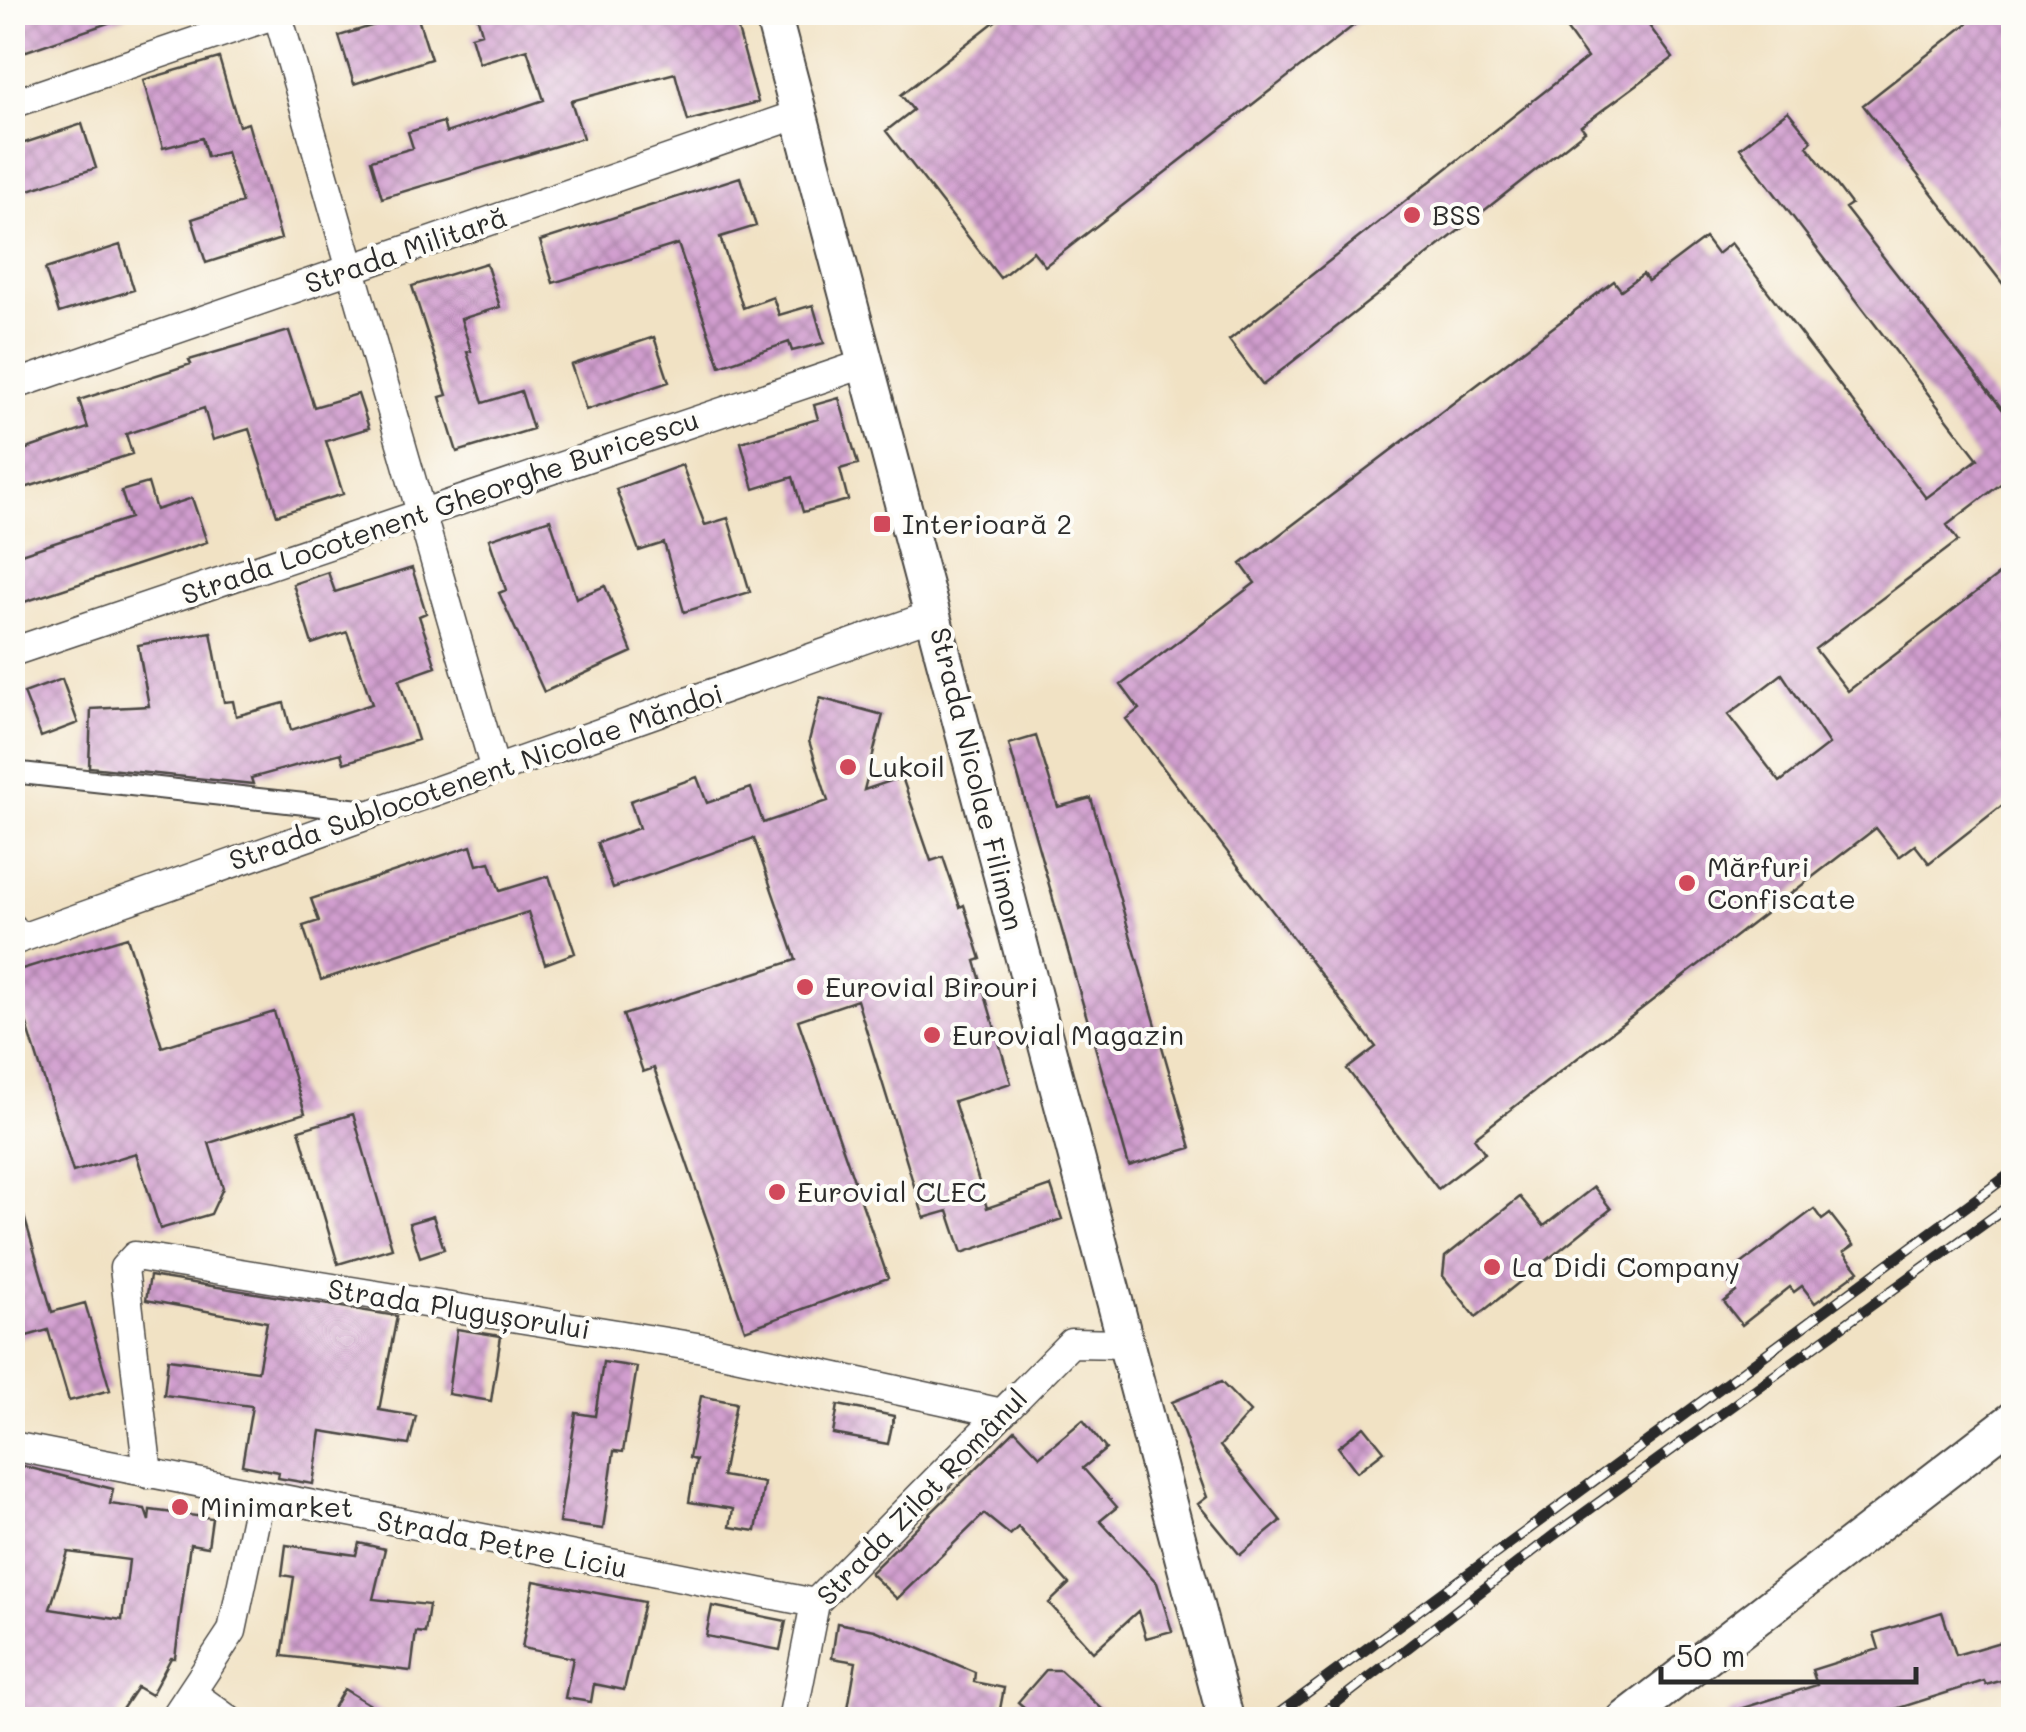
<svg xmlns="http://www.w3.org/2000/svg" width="2026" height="1732" viewBox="0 0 2026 1732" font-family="Mali,sans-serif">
  <defs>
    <pattern id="building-cross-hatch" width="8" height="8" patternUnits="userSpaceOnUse" patternTransform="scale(2.5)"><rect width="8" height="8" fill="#d19ecf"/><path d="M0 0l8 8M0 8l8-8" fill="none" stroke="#aa81a8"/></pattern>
  </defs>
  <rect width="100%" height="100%" fill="#fdfcf7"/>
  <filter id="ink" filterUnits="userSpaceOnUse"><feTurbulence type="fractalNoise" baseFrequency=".01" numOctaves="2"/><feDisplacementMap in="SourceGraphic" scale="20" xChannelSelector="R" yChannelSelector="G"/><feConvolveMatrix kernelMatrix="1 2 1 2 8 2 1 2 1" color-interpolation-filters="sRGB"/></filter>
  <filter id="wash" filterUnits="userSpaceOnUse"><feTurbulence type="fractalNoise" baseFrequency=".0048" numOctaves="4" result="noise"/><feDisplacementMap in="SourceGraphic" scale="40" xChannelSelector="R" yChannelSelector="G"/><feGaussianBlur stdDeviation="2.25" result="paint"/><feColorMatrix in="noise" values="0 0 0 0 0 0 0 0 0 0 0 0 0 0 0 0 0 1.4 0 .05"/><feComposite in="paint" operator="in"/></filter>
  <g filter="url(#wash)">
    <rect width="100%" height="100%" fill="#f1e2c4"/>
    <g id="blocks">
      <!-- building -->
      <path fill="url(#building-cross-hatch)" fill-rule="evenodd" d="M 12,12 L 125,12 L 126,17 L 12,56 Z
        M 416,12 L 431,59 L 354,84 L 339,36 Z
        M 476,12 L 658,12 L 660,21 L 691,12 L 733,12 L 758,102 L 688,121 L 675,73 L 571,101 L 583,138 L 382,198 L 371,160 L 413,148 L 408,132 L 443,122 L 446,133 L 544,100 L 527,49 L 479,63 L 471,36 L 482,33 Z
        M 1007,12 L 1371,12 L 1045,266 L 1033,251 L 1000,278 L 886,131 L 913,110 L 901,95 Z
        M 1554,12 L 1639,12 L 1673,58 L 1581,126 L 1585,131 L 1263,385 L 1229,340 L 1587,58 Z
        M 1982,12 L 2014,12 L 2014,298 L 1863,105 Z
        M 219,58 L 239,126 L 248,123 L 281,239 L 206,263 L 192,219 L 242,203 L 226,152 L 207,157 L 202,138 L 163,148 L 143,80 Z
        M 1788,111 L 1812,141 L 1807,146 L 1851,204 L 1845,208 L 2014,424 L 2014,474 L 1947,525 L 1958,541 L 1815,649 L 1848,691 L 2014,563 L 2014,796 L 1929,863 L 1915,845 L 1899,857 L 1876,828 L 1474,1138 L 1485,1153 L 1438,1189 L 1347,1069 L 1376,1047 L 1126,719 L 1139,709 L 1121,685 L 1255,583 L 1241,564 L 1614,281 L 1621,290 L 1643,274 L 1648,281 L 1705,238 L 1717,254 L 1731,243 L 1926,498 L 1978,459 L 1740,148 ZM 1782,674 L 1829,744 L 1780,782 L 1728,715 Z
        M 82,124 L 96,168 L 26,191 L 12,147 Z
        M 740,177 L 756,226 L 720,237 L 743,308 L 773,297 L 779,315 L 813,305 L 824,343 L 792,351 L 789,342 L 720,366 L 678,244 L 553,283 L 540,241 Z
        M 120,245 L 134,290 L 59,313 L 45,269 Z
        M 486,263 L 500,307 L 461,319 L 471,351 L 467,352 L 483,403 L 521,391 L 533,429 L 457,452 L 440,397 L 447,395 L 412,286 Z
        M 289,331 L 314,407 L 358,394 L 369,428 L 326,441 L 343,494 L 277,515 L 249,429 L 213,440 L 204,408 L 126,434 L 132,454 L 12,492 L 12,454 L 88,428 L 79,400 L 191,364 L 189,360 Z
        M 654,337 L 669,382 L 586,410 L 571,365 Z
        M 839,398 L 858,464 L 840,469 L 848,500 L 803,512 L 793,477 L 754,489 L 741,442 L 818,419 L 814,405 Z
        M 682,465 L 705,525 L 728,518 L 750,592 L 684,612 L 664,543 L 639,551 L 616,489 Z
        M 148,483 L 156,510 L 192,498 L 207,542 L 12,606 L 12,557 L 130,518 L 121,491 Z
        M 550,519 L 576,598 L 605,586 L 632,652 L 544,692 L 499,593 L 506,590 L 489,539 Z
        M 412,568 L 426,613 L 419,616 L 436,667 L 399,680 L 418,740 L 344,763 L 341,753 L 251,778 L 253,784 L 89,767 L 91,709 L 149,706 L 138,645 L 211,632 L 224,702 L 233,701 L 236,716 L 284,703 L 291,730 L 372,704 L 347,632 L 312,644 L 293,584 L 328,572 L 335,592 Z
        M 62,679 L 78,723 L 41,737 L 24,693 Z
        M 820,698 L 883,715 L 864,790 L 902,777 L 931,861 L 943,857 L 960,907 L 964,905 L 981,959 L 975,961 L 1011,1083 L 954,1101 L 987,1208 L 1051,1186 L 1062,1219 L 962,1253 L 948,1211 L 924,1218 L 857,1000 L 798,1020 L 888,1278 L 745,1330 L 654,1068 L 643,1072 L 623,1015 L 796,960 L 754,838 L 613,888 L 597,843 L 639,828 L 630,801 L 697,777 L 707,803 L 751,788 L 763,823 L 828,801 L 809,741 Z
        M 1036,736 L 1058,807 L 1091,798 L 1191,1148 L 1129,1166 L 1009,744 Z
        M 471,846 L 477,865 L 490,862 L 500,891 L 549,876 L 575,953 L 545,964 L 528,912 L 321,980 L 303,926 L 319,921 L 311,899 Z
        M 127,937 L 162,1047 L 274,1012 L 305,1113 L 209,1143 L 223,1188 L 211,1214 L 160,1229 L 136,1153 L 73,1172 L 12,977 L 12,972 Z
        M 353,1114 L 392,1248 L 338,1264 L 299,1130 Z
        M 1594,1187 L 1611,1209 L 1476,1317 L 1443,1276 L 1445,1257 L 1520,1197 L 1544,1226 Z
        M 20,1202 L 52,1312 L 85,1303 L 110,1390 L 69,1401 L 48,1330 L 12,1340 L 12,1203 Z
        M 1814,1209 L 1822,1220 L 1830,1214 L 1854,1245 L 1844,1252 L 1859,1271 L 1815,1303 L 1802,1286 L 1794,1292 L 1790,1287 L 1742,1325 L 1724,1302 L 1736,1292 L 1724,1277 Z
        M 433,1216 L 444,1249 L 420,1257 L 409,1223 Z
        M 150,1276 L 397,1316 L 379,1410 L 416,1416 L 409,1445 L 321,1431 L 313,1484 L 278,1478 L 279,1472 L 242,1465 L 252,1406 L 164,1395 L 168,1359 L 258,1371 L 267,1322 L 146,1300 Z
        M 457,1329 L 501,1336 L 491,1401 L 448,1394 Z
        M 603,1362 L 637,1367 L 623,1452 L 614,1451 L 603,1529 L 559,1523 L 576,1413 L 595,1416 Z
        M 1221,1382 L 1250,1412 L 1220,1446 L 1281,1521 L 1240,1555 L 1198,1504 L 1207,1497 L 1172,1402 Z
        M 701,1396 L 736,1403 L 722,1476 L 764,1483 L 756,1531 L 730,1527 L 733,1509 L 689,1502 L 696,1460 L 689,1458 Z
        M 838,1405 L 894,1416 L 888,1444 L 833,1434 Z
        M 1083,1420 L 1106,1449 L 1083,1468 L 1117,1507 L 1100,1521 L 1157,1583 L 1172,1631 L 1146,1638 L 1138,1611 L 1093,1652 L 1049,1603 L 1069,1584 L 1018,1527 L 1010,1535 L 984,1514 L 897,1599 L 870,1573 L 1015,1430 L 1040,1456 Z
        M 1364,1426 L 1384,1451 L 1357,1472 L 1338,1447 Z
        M 19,1465 L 113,1489 L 110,1504 L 145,1509 L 149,1521 L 150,1510 L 212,1518 L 208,1547 L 190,1544 L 175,1658 L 171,1658 L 151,1695 L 137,1687 L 115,1720 L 12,1720 L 12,1494 ZM 68,1552 L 129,1560 L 122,1620 L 50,1609 Z
        M 359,1543 L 385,1549 L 373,1599 L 429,1605 L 425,1633 L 416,1632 L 411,1671 L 282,1656 L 294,1577 L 282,1575 L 286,1545 L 356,1555 Z
        M 534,1581 L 644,1602 L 624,1690 L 594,1684 L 591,1702 L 565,1698 L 573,1658 L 522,1648 Z
        M 712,1606 L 786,1621 L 780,1650 L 706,1636 Z
        M 1942,1612 L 1956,1655 L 2014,1638 L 2014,1677 L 1986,1685 L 1984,1681 L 1861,1720 L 1728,1720 L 1727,1713 L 1817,1685 L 1812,1670 L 1879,1649 L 1874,1633 Z
        M 837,1623 L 875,1630 L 975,1672 L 974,1682 L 1004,1688 L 998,1720 L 944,1712 L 943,1720 L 846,1720 L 856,1662 L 832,1658 Z
        M 1046,1670 L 1060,1670 L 1114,1720 L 1039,1720 L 1018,1702 Z
        M 344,1689 L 395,1720 L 326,1720 Z"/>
    </g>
  </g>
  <g filter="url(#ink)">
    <use href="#blocks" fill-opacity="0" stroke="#494642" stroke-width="2.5"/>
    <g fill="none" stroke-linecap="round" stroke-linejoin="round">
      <!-- pedestrian casing -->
      <g stroke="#494642" stroke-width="24">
        <path id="pedestrian" d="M 12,772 L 369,811"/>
      </g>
      <!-- minor casing -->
      <g stroke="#494642" stroke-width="31">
        <path id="minor" d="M 277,12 L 495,770
          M 12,104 L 282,12
          M 12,386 L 799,114
          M 12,652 L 867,363
          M 12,927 L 16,940 L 935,614
          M 12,1446 L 815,1603
          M 148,1474 L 124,1268 L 135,1256 L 703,1348 L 1002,1413
          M 192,1693 L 229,1720
          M 173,1720 L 232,1631 L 260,1498
          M 792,1720 L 815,1603 L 1071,1343 L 1125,1344"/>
      </g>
      <!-- tertiary casing -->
      <g stroke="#494642" stroke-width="39">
        <path id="tertiary" d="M 772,12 L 1226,1720
          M 1624,1720 L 2014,1419"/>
      </g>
      <!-- pedestrian -->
      <use href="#pedestrian" stroke="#fff" stroke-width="20"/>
      <!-- minor -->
      <use href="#minor" stroke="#fff" stroke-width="28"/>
      <!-- tertiary -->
      <use href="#tertiary" stroke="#fff" stroke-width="35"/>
      <!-- rail casing -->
      <g stroke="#2b2b2b" stroke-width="11">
        <path id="rail" d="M 1270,1720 L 2014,1171
          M 1314,1720 L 1554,1535 L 2014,1202"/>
      </g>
      <!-- rail -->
      <use href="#rail" stroke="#fdfcf7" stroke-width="8" stroke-dasharray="22" stroke-linecap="butt"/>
    </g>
  </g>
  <!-- markers -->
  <g fill="#d1495b" stroke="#fdfcf7" stroke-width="4">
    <circle cx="1412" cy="215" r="10"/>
    <rect x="872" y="514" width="20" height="20" rx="5"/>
    <circle cx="848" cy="767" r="10"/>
    <circle cx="1687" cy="883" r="10"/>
    <circle cx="805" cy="987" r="10"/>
    <circle cx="932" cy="1035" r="10"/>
    <circle cx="777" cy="1192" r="10"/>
    <circle cx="1492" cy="1267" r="10"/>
    <circle cx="180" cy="1507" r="10"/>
  </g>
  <g text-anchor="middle" stroke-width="8" stroke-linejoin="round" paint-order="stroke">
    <!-- poi labels -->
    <g font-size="28" fill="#2b2b2b" stroke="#fdfcf7" text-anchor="start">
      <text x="1432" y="225">BSS</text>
      <text x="902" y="534">Interioară 2</text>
      <text x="868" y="777">Lukoil</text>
      <text x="1707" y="877">Mărfuri<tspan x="1707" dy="32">Confiscate</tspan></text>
      <text x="825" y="997">Eurovial Birouri</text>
      <text x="952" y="1045">Eurovial Magazin</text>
      <text x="797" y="1202">Eurovial CLEC</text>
      <text x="1512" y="1277">La Didi Company</text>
      <text x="200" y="1517">Minimarket</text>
    </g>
    <!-- street labels -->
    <g font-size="28" fill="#2b2b2b" stroke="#fdfcf7">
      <text transform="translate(406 250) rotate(-19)" y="10">Strada Militară</text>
      <text transform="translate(440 507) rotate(-19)" y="10">Strada Locotenent Gheorghe Buricescu</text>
      <text transform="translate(476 777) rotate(-19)" y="10">Strada Sublocotenent Nicolae Măndoi</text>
      <text transform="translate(977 779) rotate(76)" y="10">Strada Nicolae Filimon</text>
      <text transform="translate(459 1309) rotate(9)" y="10">Strada Plugușorului</text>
      <text transform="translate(922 1497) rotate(-46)" y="10">Strada Zilot Românul</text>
      <text transform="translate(502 1544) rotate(11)" y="10">Strada Petre Liciu</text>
    </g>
  </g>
  <!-- margin -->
  <rect width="2026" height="1732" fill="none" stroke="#fdfcf7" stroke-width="50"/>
  <!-- scale -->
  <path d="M1661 1667v15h255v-15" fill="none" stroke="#2b2b2b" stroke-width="5"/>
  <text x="1676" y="1667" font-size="30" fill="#2b2b2b" stroke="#fdfcf7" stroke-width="8" paint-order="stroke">50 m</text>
</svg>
